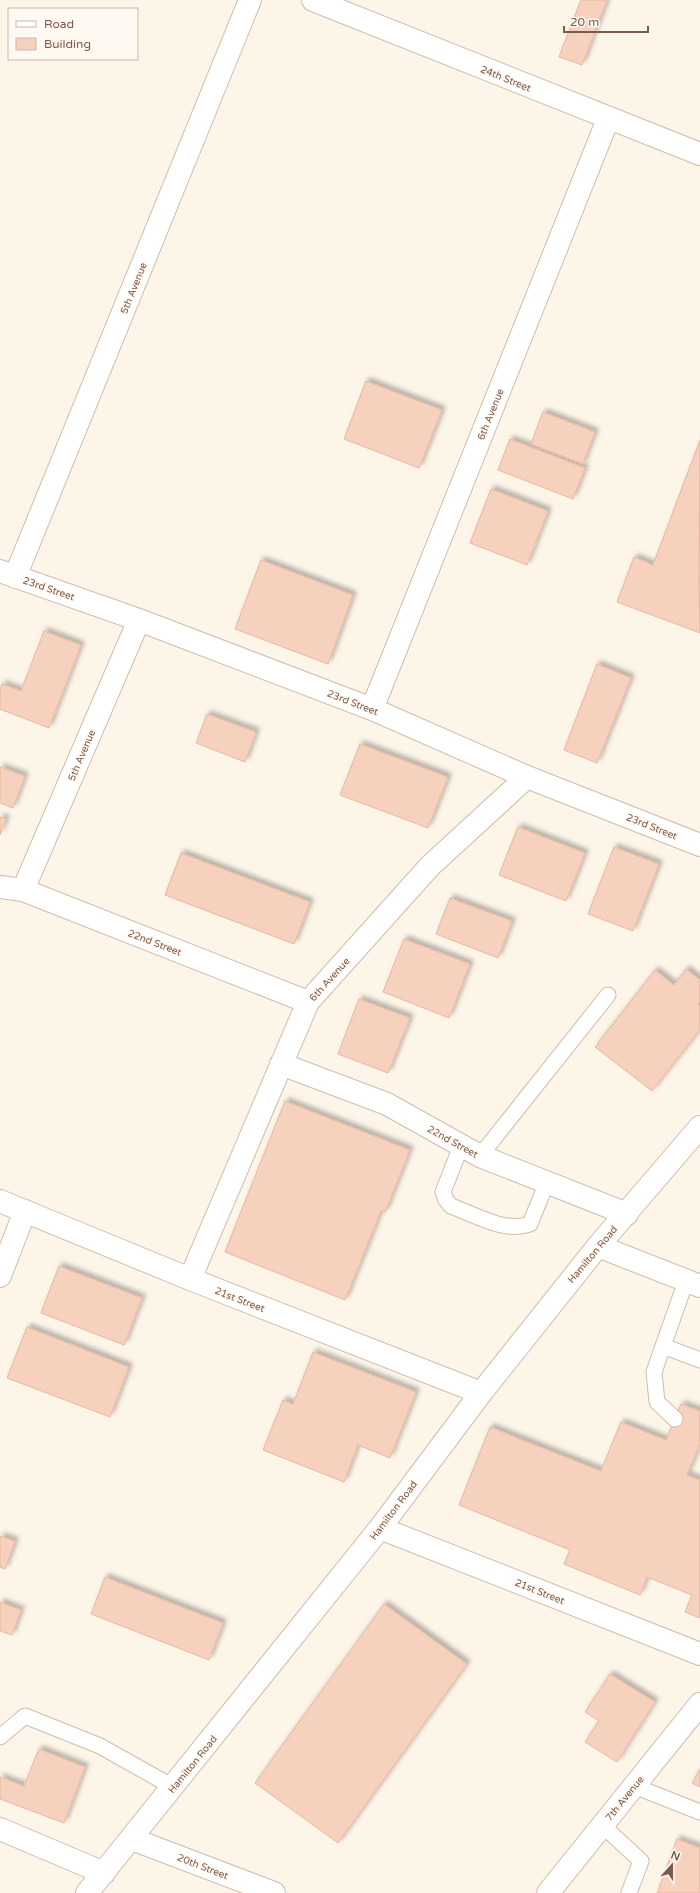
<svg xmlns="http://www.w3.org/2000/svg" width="700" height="1893" viewBox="0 0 700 1893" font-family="'Varela Round',sans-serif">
  <defs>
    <filter id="shadow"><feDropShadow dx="3.5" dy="-3.5" stdDeviation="2" flood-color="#0004"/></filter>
  </defs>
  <rect width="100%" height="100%" fill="#fef5e9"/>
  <!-- building -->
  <path fill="#f6d2be" stroke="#eab79d" filter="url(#shadow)" d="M 581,0 L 607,0 L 582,65 L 559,57 Z
    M 366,381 L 442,410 L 419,468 L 344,439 Z
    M 543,412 L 595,432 L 583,464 L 531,444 Z
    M 510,439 L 585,468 L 573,499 L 498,470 Z
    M 700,440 L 699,581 L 700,633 L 617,602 L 634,557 L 653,565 Z
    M 491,489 L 548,511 L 527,565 L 470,543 Z
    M 261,560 L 353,595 L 328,664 L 235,629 Z
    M 44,631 L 81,645 L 49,728 L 0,709 L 0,690 L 2,684 L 21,691 Z
    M 597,664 L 631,678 L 597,763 L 564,750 Z
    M 207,714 L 256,732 L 245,762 L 196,743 Z
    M 360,744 L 448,777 L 428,828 L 340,795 Z
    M 0,767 L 25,776 L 13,808 L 0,803 Z
    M 0,817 L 6,819 L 0,835 Z
    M 518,827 L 585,853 L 566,901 L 499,875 Z
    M 614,847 L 659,864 L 633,931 L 588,914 Z
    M 181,853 L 310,902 L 294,944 L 165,895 Z
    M 450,898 L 512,921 L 498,958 L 436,934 Z
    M 404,939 L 470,964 L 449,1018 L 383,992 Z
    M 686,969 L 700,980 L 700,1001 L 698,1004 L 700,1006 L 700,1030 L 652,1091 L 595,1047 L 655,970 L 674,985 Z
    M 359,999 L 410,1018 L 388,1073 L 338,1054 Z
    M 285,1101 L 410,1150 L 385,1212 L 381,1211 L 345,1300 L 225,1252 Z
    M 59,1266 L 142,1298 L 124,1345 L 41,1313 Z
    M 27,1327 L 129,1367 L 110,1417 L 7,1378 Z
    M 313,1352 L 416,1392 L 390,1458 L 358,1445 L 344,1482 L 263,1450 L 283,1400 L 293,1404 Z
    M 681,1404 L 700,1411 L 700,1444 L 687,1475 L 700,1480 L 700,1618 L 685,1612 L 692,1595 L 647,1577 L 640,1595 L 564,1564 L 570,1550 L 459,1505 L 490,1427 L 601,1471 L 621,1422 L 666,1440 Z
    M 0,1536 L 15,1541 L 5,1569 L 0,1567 Z
    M 105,1577 L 223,1623 L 209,1660 L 91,1614 Z
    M 0,1602 L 21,1610 L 12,1635 L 0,1631 Z
    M 384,1604 L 467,1664 L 338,1843 L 255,1783 Z
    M 610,1674 L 655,1702 L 617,1762 L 585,1742 L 599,1721 L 585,1712 Z
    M 39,1749 L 85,1767 L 64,1823 L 0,1799 L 0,1777 L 24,1786 Z
    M 700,1769 L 700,1787 L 692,1783 Z
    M 677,1839 L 700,1848 L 700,1893 L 657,1893 Z"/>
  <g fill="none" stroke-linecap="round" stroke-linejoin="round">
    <!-- service casing -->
    <g stroke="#d2bbad" stroke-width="17">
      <path id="service" d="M 461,1146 L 443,1192 L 446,1200 L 451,1206 C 476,1215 504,1233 530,1224 L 547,1182
        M 480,1156 L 608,995
        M 686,1281 L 663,1346 L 700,1360
        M 663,1346 L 654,1372 L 657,1402 L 675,1419
        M 0,1737 L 25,1716 L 100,1746 L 173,1787
        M 634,1786 L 700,1812
        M 602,1825 L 641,1861 L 629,1893"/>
    </g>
    <!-- minor casing -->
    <g stroke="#d2bbad" stroke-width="24">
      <path id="minor" d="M 313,0 L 700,154
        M 0,571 L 139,620 L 372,709 L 527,777 L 700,845
        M 15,577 L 250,0
        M 372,709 L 608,119
        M 0,887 L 23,890 L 308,1002
        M 23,890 L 139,620
        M 281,1064 L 387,1104 L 480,1156 L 627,1214
        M 0,1201 L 190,1279 L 481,1393
        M 598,1246 L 700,1286
        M 0,1276 L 25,1211
        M 190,1279 L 308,1002 L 430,866 L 527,777
        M 380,1528 L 700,1654
        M 0,1829 L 104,1873
        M 132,1839 L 274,1893
        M 548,1893 L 700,1704"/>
    </g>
    <!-- tertiary casing -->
    <g stroke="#d2bbad" stroke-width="24">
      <path id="tertiary" d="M 87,1893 L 380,1528 L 481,1393 L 598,1246 L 700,1127"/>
    </g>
    <!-- service -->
    <use href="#service" stroke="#fff" stroke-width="15"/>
    <!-- minor -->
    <use href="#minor" stroke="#fff" stroke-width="22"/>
    <!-- tertiary -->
    <use href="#tertiary" stroke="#fff" stroke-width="22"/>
  </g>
  <g text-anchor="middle" stroke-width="3" stroke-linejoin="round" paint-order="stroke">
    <!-- street labels -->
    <g font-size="10" fill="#7c594a" stroke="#fff9f1">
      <text transform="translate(506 78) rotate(22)" y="4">24th Street</text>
      <text transform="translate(133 288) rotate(-68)" y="4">5th Avenue</text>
      <text transform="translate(490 414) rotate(-68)" y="4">6th Avenue</text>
      <text transform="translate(49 588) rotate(19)" y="4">23rd Street</text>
      <text transform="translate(353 702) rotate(21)" y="4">23rd Street</text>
      <text transform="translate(81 755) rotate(-67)" y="4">5th Avenue</text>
      <text transform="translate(652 826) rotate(22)" y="4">23rd Street</text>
      <text transform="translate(155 942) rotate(21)" y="4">22nd Street</text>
      <text transform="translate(329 979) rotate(-48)" y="4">6th Avenue</text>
      <text transform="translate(453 1141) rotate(29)" y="4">22nd Street</text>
      <text transform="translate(592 1254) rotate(-50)" y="4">Hamilton Road</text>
      <text transform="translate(240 1299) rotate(21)" y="4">21st Street</text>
      <text transform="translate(393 1510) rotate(-53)" y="4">Hamilton Road</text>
      <text transform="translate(540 1591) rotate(22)" y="4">21st Street</text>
      <text transform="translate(192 1764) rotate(-51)" y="4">Hamilton Road</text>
      <text transform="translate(624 1798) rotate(-51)" y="4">7th Avenue</text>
      <text transform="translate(203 1866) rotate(21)" y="4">20th Street</text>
    </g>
  </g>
  <!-- legend -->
  <rect x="8" y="8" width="130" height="52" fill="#fff9f1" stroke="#cbb9ae"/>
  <rect x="16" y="21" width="20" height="6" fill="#ffffff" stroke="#cbb9ae"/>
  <text x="44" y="28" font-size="12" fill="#7c594a">Road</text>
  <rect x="16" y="38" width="20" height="12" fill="#f6d2be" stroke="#cbb9ae"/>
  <text x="44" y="48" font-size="12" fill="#7c594a">Building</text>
  <!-- north arrow -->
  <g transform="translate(672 1865) rotate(21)" stroke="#fff9f1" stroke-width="3" paint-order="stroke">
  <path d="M0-3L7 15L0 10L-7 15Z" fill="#7c594a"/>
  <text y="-6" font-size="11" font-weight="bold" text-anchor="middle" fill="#7c594a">N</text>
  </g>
  <!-- scale -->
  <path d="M564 26v6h84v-6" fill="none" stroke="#7c594a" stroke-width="2"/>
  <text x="570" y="26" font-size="12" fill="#7c594a" stroke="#fff9f1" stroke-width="3" paint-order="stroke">20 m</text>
</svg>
